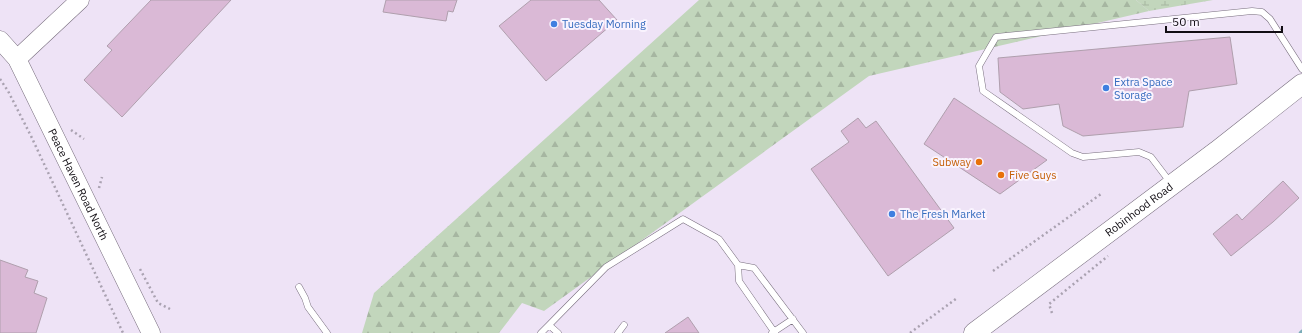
<svg xmlns="http://www.w3.org/2000/svg" width="1302" height="333" viewBox="0 0 1302 333" font-family="'IBM Plex Sans',sans-serif">
  <defs>
    <pattern id="forest-firs" width="22" height="20" patternUnits="userSpaceOnUse"><rect width="22" height="20" fill="#c2d6bc"/><path d="M5 1l3.5 6h-7zM16 11l3.5 6h-7z" fill="#a6b6a1"/></pattern>
    <pattern id="wetland-marsh" width="20" height="14" patternUnits="userSpaceOnUse"><rect width="20" height="14" fill="#c2d6bc"/><path d="M1 5h8M5 5V1M11 12h8M15 12V8" fill="none" stroke="#a6b6a1"/></pattern>
  </defs>
  <rect width="100%" height="100%" fill="#eee3f6"/>
  <!-- forest -->
  <path fill="url(#forest-firs)" d="M 699,0 L 1136,0 L 1149,11 L 869,76 L 544,311 L 522,303 L 499,333 L 362,333 L 374,293 Z"/>
  <!-- wetland -->
  <path fill="url(#wetland-marsh)" d="M 1136,0 L 1213,0 L 1149,11 Z"/>
  <g fill="none" stroke-linecap="round" stroke-linejoin="round">
    <!-- stream -->
    <path stroke="#7bacb8" stroke-width="4.5" d="M 1301,333 L 1302,332"/>
  </g>
  <!-- building -->
  <path fill="#dab9d6" stroke="#af9fad" d="M 151,0 L 231,0 L 122,117 L 84,80 L 112,50 L 107,46 Z
    M 386,0 L 457,0 L 453,12 L 448,11 L 446,21 L 383,12 Z
    M 531,0 L 599,0 L 617,20 L 546,81 L 499,26 Z
    M 1230,37 L 1237,84 L 1189,91 L 1183,127 L 1083,136 L 1063,126 L 1059,104 L 1023,109 L 1000,92 L 998,58 Z
    M 954,98 L 1047,160 L 1000,194 L 924,144 Z
    M 858,118 L 866,128 L 876,121 L 954,228 L 888,276 L 811,169 L 849,142 L 841,131 Z
    M 1283,181 L 1299,198 L 1273,222 L 1231,256 L 1213,234 L 1237,214 L 1242,220 Z
    M 0,260 L 28,270 L 25,277 L 38,281 L 34,293 L 47,298 L 36,333 L 0,333 Z
    M 688,317 L 699,333 L 665,333 Z"/>
  <g fill="none" stroke-linecap="round" stroke-linejoin="round">
    <!-- lane casing -->
    <g stroke="#786e7e" stroke-width="7">
      <path id="lane" d="M 1170,182 L 1151,157 L 1139,152 L 1083,157 L 1072,153 L 983,91 L 979,66 L 996,37 L 1252,11 L 1262,12 L 1270,19 L 1302,69
        M 738,265 L 754,268 L 803,333
        M 299,287 L 305,298 L 308,307 L 327,333
        M 549,325 L 606,267 L 683,219 L 719,239 L 738,265 L 739,281 L 775,333
        M 541,333 L 549,325 L 558,333
        M 618,333 L 624,325
        M 772,333 L 793,319"/>
    </g>
    <!-- secondary casing -->
    <g stroke="#786e7e" stroke-width="19">
      <g id="secondary">
        <path id="s1" d="M 0,40 L 17,59 L 151,333"/>
        <path d="M 17,59 L 80,0"/>
      </g>
    </g>
    <!-- primary casing -->
    <g stroke="#786e7e" stroke-width="21">
      <g id="primary">
        <path id="s2" d="M 974,333 L 1217,151 L 1302,84"/>
      </g>
    </g>
    <!-- path -->
    <path stroke="#aaa2b1" stroke-width="2.5" stroke-dasharray="2 3" stroke-linecap="butt" d="M 0,79 L 8,91 L 31,136 L 123,333
      M 71,130 L 84,139
      M 99,188 L 102,177
      M 140,269 L 158,303 L 170,309
      M 993,271 L 1101,194
      M 1052,313 L 1049,304 L 1108,256
      M 910,333 L 957,298"/>
    <!-- lane -->
    <use href="#lane" stroke="#fff" stroke-width="6"/>
    <!-- secondary -->
    <use href="#secondary" stroke="#fff" stroke-width="18"/>
    <!-- primary -->
    <use href="#primary" stroke="#fff" stroke-width="20"/>
  </g>
  <!-- markers -->
  <g fill="#3f7fe0" stroke="#f9f3fe" stroke-width="1.5">
    <circle cx="554" cy="24" r="4"/>
    <circle cx="1106" cy="88" r="4"/>
    <circle cx="892" cy="214" r="4"/>
  </g>
  <g fill="#e8710a" stroke="#f9f3fe" stroke-width="1.5">
    <circle cx="979" cy="162" r="4"/>
    <circle cx="1001" cy="175" r="4"/>
  </g>
  <g text-anchor="middle" stroke-width="4" stroke-linejoin="round" paint-order="stroke">
    <!-- shop labels -->
    <g font-size="11" fill="#366cbe" stroke="#f9f3fe" text-anchor="start">
      <text x="562" y="28">Tuesday Morning</text>
      <text x="1114" y="86">Extra Space<tspan x="1114" dy="13">Storage</tspan></text>
      <text x="900" y="218">The Fresh Market</text>
    </g>
    <!-- food labels -->
    <g font-size="11" fill="#c56008" stroke="#f9f3fe" text-anchor="end">
      <text x="971" y="166">Subway</text>
      <text x="1009" y="179" text-anchor="start">Five Guys</text>
    </g>
    <!-- street labels -->
    <g font-size="11" fill="#110d13" stroke="#f9f3fe">
      <text dy="4" stroke="none"><textPath href="#s1" startOffset="165">Peace Haven Road North</textPath></text>
      <text dy="4" stroke="none"><textPath href="#s2" startOffset="206">Robinhood Road</textPath></text>
    </g>
  </g>
  <!-- scale -->
  <path d="M1166 26v6h116v-6" fill="none" stroke="#110d13" stroke-width="2"/>
  <text x="1172" y="26" font-size="12" fill="#110d13" stroke="#f9f3fe" stroke-width="3" paint-order="stroke">50 m</text>
</svg>
